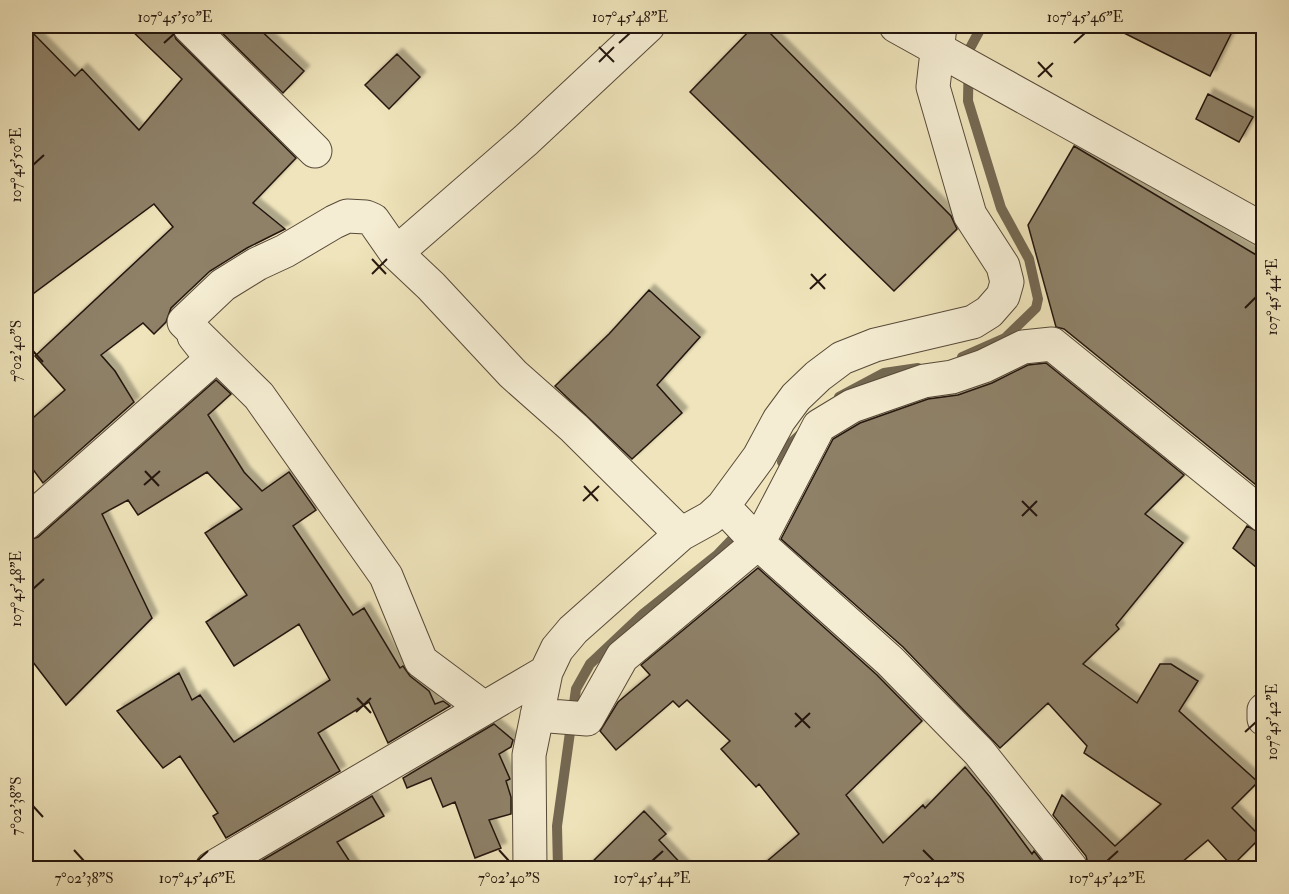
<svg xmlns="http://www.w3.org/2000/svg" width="1289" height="894" viewBox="0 0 1289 894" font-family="'IM FELL Double Pica',serif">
  <defs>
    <filter id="shadow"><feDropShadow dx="5.5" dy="-5.5" stdDeviation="1.5" flood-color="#0004"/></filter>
  </defs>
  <rect width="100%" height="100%" fill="#efe4bb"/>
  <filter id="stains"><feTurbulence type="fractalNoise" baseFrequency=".00333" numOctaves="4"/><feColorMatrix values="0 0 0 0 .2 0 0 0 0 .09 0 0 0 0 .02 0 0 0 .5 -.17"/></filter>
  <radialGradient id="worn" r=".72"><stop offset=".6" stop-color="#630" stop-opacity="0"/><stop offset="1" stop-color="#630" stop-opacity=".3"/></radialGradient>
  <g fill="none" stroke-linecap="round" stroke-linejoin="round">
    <!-- stream -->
    <path stroke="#746852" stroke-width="10" d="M 962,357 L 1005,338 L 1036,308 L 1038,299 L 1029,259 L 1001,208 L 968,101 L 969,50 L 982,26
      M 839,397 L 884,373 L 918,368
      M 782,462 L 791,443 L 802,433
      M 558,868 L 557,826 L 576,689 L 590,664 L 643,614 L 717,555 L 740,531"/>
  </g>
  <!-- building -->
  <path fill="#8e8168" stroke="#24160e" stroke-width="1.5" filter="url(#shadow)" d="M 26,26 L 75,76 L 82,69 L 139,130 L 182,79 L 127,26 L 171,26 L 176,39 L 296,158 L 253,203 L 285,229 L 247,248 L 210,271 L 171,308 L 166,322 L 154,334 L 143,323 L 101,355 L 115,371 L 134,402 L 43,483 L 26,460 L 26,424 L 65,390 L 35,356 L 173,227 L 154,204 L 26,299 Z
    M 215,26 L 256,26 L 304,71 L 283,93 Z
    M 754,26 L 763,26 L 951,216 L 957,229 L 894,291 L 690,92 Z
    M 1110,26 L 1235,26 L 1210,76 Z
    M 397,54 L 420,77 L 389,109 L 365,85 Z
    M 1208,94 L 1253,117 L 1239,142 L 1196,119 Z
    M 1074,146 L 1263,259 L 1263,486 L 1261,489 L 1064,329 L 1056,327 L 1028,225 Z
    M 649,290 L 700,337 L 657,385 L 682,413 L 632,459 L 555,386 L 609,334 Z
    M 1046,363 L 1184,475 L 1145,514 L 1183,543 L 1116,625 L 1119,629 L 1083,664 L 1137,703 L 1160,664 L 1171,664 L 1198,681 L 1179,711 L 1258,782 L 1232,808 L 1261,837 L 1232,866 L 1208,840 L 1175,868 L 1089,868 L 1086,856 L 1053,815 L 1062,795 L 1115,846 L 1161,804 L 1084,753 L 1087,746 L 1048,703 L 1000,748 L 903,647 L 781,539 L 833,439 L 860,423 L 928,399 L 958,395 L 992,383 L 1028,365 Z
    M 216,380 L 231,394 L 208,415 L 244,472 L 262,491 L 289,472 L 316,510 L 293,526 L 353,615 L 364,608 L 400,668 L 403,666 L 410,676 L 429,691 L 435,704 L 443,701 L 450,706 L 388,743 L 369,702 L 318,733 L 340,771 L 226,838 L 213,816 L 218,813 L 180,756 L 163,768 L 117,711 L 179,673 L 192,700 L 200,695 L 234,742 L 330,680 L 299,624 L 234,666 L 206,622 L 247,595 L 205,533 L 242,509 L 207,472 L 138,515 L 128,500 L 102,514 L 152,618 L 66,705 L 26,653 L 26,541 L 38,537 Z
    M 1247,526 L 1263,534 L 1263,573 L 1233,548 Z
    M 758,568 L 877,675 L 922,721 L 846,795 L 883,843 L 923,805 L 925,808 L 965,767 L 990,797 L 1032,854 L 1034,851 L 1047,868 L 759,868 L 799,834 L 759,784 L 756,787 L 721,749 L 730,741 L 687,700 L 679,707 L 673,701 L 616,750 L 600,731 L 618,702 L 650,675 L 641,665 Z
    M 494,724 L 513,740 L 511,747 L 499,754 L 510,779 L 506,781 L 511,797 L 511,814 L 489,820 L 501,848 L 475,858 L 455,802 L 443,807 L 431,778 L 407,788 L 403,778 Z
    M 372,796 L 384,816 L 337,842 L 354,868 L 259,868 L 256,864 Z
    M 644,811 L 666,834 L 659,840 L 685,868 L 586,868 Z"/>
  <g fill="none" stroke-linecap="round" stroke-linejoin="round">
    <!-- minor casing -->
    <g stroke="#574a39" stroke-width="35">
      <path id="minor" d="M 189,26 L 315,151
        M 896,26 L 1264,230
        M 396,253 L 526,140 L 648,26
        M 723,506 L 758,543 L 890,661 L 979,752 L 1071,868
        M 26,523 L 212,359 L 194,336
        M 484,708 L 421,661 L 386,576 L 259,396 L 184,322 L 223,285 L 257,264 L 285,251 L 334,222 L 347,216 L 366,217 L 373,220 L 396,253 L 431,286 L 513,374 L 574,428 L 681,534
        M 1264,710 L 1264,719
        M 537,715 L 587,719 L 622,657 L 758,543 L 819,426 L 852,406 L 924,381 L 952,377 L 984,366 L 1023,347 L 1052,344 L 1264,516
        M 212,868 L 546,672
        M 530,868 L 529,755 L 546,672 L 557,649 L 573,630 L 681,534 L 710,518 L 723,506 L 759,457 L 779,420 L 796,397 L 818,376 L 842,358 L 875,345 L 973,322 L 989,312 L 1003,296 L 1007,282 L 1003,266 L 970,215 L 933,87 L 940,26"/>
    </g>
    <!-- minor -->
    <use href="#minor" stroke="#f5edd3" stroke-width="33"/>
  </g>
  <!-- ticks -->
  <path fill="none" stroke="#24160e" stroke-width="2" d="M 164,43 L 175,33M 619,43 L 630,33M 1074,43 L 1085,33M 599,47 L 614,62M 599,62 L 614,47M 1038,62 L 1052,77M 1038,77 L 1053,63M 33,165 L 44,155M 372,259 L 386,274M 372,274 L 387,259M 811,274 L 825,289M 810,289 L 826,274M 1245,308 L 1256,297M 33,351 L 43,362M 145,471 L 159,486M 144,485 L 160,471M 584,486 L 598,501M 583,501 L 599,486M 1022,501 L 1037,516M 1022,516 L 1037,501M 33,589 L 44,579M 357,698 L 371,713M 356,712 L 371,698M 795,713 L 810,728M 795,727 L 810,713M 1245,732 L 1256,722M 33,806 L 43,817M 74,850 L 84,861M 499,850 L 509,861M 923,850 L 934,861M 197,861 L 208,851M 652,861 L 663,851M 1107,861 L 1118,851"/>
  <!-- margin -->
  <rect width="1289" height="894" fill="none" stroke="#efe4bb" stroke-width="66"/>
  <rect x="33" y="33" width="1223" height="828" fill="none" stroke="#24160e" stroke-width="2"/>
  <g font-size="15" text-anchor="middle" fill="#24160e">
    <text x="175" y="22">107°45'50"E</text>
    <text x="630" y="22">107°45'48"E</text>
    <text x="1085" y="22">107°45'46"E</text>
    <text transform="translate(16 165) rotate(-90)" y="5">107°45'50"E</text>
    <text transform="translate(1272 297) rotate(-90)" y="5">107°45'44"E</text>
    <text transform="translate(16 351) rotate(-90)" y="5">7°02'40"S</text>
    <text transform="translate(16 589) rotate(-90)" y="5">107°45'48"E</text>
    <text transform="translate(1272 722) rotate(-90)" y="5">107°45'42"E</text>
    <text transform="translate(16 806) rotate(-90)" y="5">7°02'38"S</text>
    <text x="84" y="883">7°02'38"S</text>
    <text x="197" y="883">107°45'46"E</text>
    <text x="509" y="883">7°02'40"S</text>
    <text x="652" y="883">107°45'44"E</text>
    <text x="934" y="883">7°02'42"S</text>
    <text x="1107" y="883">107°45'42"E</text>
  </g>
  <rect width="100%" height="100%" filter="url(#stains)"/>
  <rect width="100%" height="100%" fill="url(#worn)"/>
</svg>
